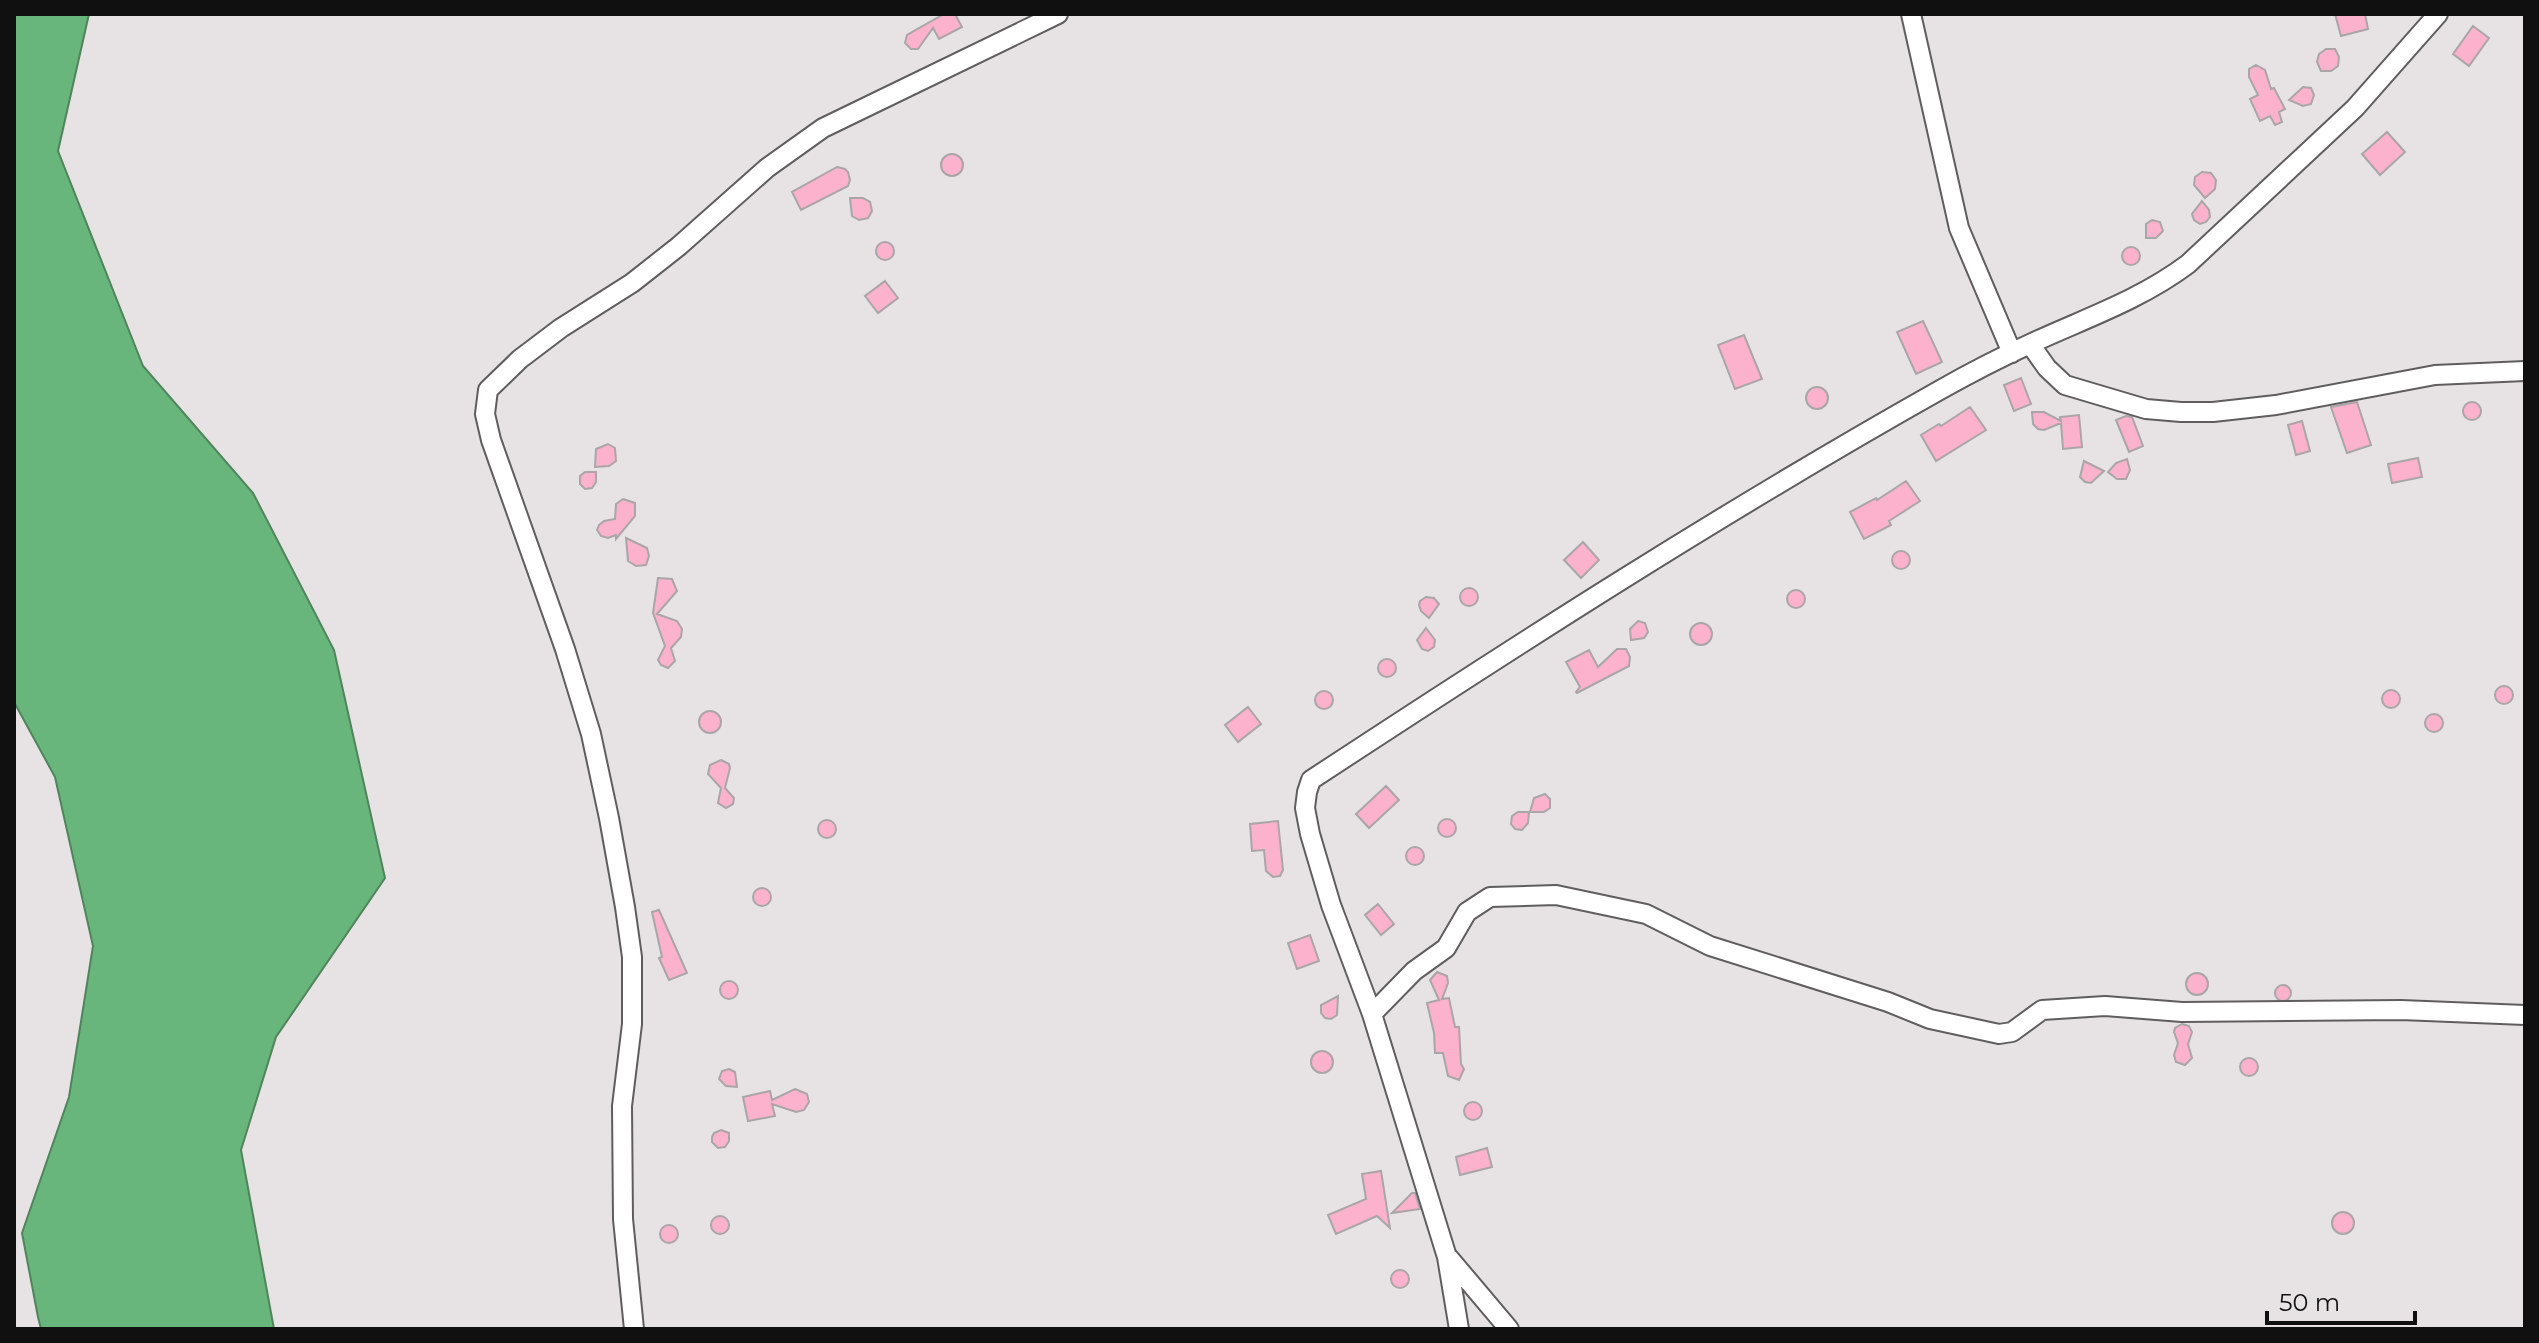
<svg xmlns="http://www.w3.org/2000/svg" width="2539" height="1343" viewBox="0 0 2539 1343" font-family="Montserrat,sans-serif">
  <rect width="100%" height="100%" fill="#e7e3e4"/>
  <!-- water -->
  <path fill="#69b67d" stroke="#4f845c" stroke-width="2" d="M 14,14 L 89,14 L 58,151 L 143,366 L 253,493 L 334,650 L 385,878 L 276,1037 L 241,1150 L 274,1329 L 41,1329 L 38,1317 L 22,1233 L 69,1097 L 93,946 L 55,777 L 14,702 Z"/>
  <!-- building -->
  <path fill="#fcb2cc" stroke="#aaa5a7" stroke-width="2" d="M 944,14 L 955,14 L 962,27 L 939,39 L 933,28 L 918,49 L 911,49 L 905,43 L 907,35 Z
    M 2335,14 L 2365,14 L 2368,29 L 2341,36 Z
    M 2473,26 L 2489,38 L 2469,66 L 2453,54 Z
    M 2326,49 L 2335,49 L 2339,57 L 2338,66 L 2331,71 L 2321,71 L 2317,62 L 2319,54 Z
    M 2256,65 L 2265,70 L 2271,89 L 2274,88 L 2285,109 L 2279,112 L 2282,122 L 2275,125 L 2270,116 L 2260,121 L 2250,99 L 2258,95 L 2249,77 L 2249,69 Z
    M 2303,87 L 2311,88 L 2314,95 L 2311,104 L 2303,106 L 2289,100 Z
    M 2387,132 L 2405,152 L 2380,175 L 2362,154 Z
    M941 165a11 11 0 1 1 22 0a11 11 0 1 1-22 0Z
    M 837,167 L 845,169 L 848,172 L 850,180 L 848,186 L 801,210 L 792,192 Z
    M 2202,172 L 2211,173 L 2216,180 L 2215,189 L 2205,198 L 2194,185 L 2195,177 Z
    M 850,198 L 863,198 L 870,202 L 872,211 L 868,218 L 859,220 L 852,216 Z
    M 2202,201 L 2209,210 L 2210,217 L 2206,222 L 2200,224 L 2194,220 L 2192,214 Z
    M 2152,220 L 2160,222 L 2163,231 L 2156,238 L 2146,238 L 2146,224 Z
    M876 251a9 9 0 1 1 18 0a9 9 0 1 1-18 0Z
    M2122 256a9 9 0 1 1 18 0a9 9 0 1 1-18 0Z
    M 885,281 L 898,298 L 878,313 L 865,296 Z
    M 1923,321 L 1942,362 L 1916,374 L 1897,332 Z
    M 1744,335 L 1762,379 L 1735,389 L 1718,345 Z
    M 2021,378 L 2031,404 L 2014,411 L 2004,385 Z
    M1806 398a11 11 0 1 1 22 0a11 11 0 1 1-22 0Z
    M2463 411a9 9 0 1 1 18 0a9 9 0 1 1-18 0Z
    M 2357,402 L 2371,445 L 2347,453 L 2331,407 Z
    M 1970,407 L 1986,430 L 1936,461 L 1921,435 L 1939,424 L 1941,426 Z
    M 2032,412 L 2044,412 L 2061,421 L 2060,417 L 2079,415 L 2082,447 L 2063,449 L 2061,423 L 2044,430 L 2038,429 L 2033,424 Z
    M 2126,416 L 2132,417 L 2143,446 L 2129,452 L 2116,420 Z
    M 2302,421 L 2310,451 L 2296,455 L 2288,425 Z
    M 608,444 L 615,448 L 616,461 L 609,466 L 595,467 L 596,449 Z
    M 2418,458 L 2422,477 L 2392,483 L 2388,464 Z
    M 2127,459 L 2130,470 L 2126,479 L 2117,479 L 2108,472 L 2116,463 Z
    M 2084,461 L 2104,471 L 2091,483 L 2085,482 L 2080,477 Z
    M 585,472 L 596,472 L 596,482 L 592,488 L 585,489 L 580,484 L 580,476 Z
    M 1906,481 L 1920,501 L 1889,521 L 1891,525 L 1864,539 L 1850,512 L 1876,498 L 1877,500 Z
    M 623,499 L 635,503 L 635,516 L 616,539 L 616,535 L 608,538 L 601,536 L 597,530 L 599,525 L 604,521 L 615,519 L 616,504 Z
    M 626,538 L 647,548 L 649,556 L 646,565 L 636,566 L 628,561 Z
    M 1583,542 L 1599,560 L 1581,578 L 1564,560 Z
    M1892 560a9 9 0 1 1 18 0a9 9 0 1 1-18 0Z
    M 658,578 L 672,579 L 677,591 L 657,614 L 677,621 L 682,629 L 681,637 L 671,648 L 675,661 L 668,668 L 661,665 L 658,660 L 665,646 L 653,613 Z
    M1460 597a9 9 0 1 1 18 0a9 9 0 1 1-18 0Z
    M1787 599a9 9 0 1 1 18 0a9 9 0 1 1-18 0Z
    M 1426,597 L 1434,598 L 1439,604 L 1429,618 L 1421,611 L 1419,605 L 1420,601 Z
    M 1638,621 L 1645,623 L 1648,632 L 1644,638 L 1631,640 L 1630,629 Z
    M1690 634a11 11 0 1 1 22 0a11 11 0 1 1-22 0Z
    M 1426,628 L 1435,640 L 1434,647 L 1428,651 L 1422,649 L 1417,640 Z
    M 1617,649 L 1626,649 L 1630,657 L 1629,666 L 1577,693 L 1576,692 L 1580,687 L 1566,662 L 1589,650 L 1598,667 Z
    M1378 668a9 9 0 1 1 18 0a9 9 0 1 1-18 0Z
    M2495 695a9 9 0 1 1 18 0a9 9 0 1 1-18 0Z
    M2382 699a9 9 0 1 1 18 0a9 9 0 1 1-18 0Z
    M1315 700a9 9 0 1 1 18 0a9 9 0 1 1-18 0Z
    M 1248,707 L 1261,724 L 1238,742 L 1225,725 Z
    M699 722a11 11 0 1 1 22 0a11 11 0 1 1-22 0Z
    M2425 723a9 9 0 1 1 18 0a9 9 0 1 1-18 0Z
    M 721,760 L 729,764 L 730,768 L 725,788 L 734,798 L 733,804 L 726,808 L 718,803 L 721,788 L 708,774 L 710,765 Z
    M 1386,786 L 1399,800 L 1369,828 L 1356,814 Z
    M 1545,794 L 1550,799 L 1550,808 L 1544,812 L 1530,812 L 1534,798 Z
    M 1518,812 L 1529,812 L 1528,823 L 1522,830 L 1515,829 L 1511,824 L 1512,816 Z
    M1438 828a9 9 0 1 1 18 0a9 9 0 1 1-18 0Z
    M818 829a9 9 0 1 1 18 0a9 9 0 1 1-18 0Z
    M 1278,821 L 1283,870 L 1280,876 L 1273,877 L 1266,871 L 1264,850 L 1252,851 L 1250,824 Z
    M1406 856a9 9 0 1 1 18 0a9 9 0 1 1-18 0Z
    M753 897a9 9 0 1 1 18 0a9 9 0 1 1-18 0Z
    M 1378,904 L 1394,924 L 1381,935 L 1365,915 Z
    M 659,910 L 687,973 L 669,980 L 659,958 L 662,957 L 652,912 Z
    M 1310,935 L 1319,961 L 1297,969 L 1288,943 Z
    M 1437,972 L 1447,976 L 1448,983 L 1442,999 L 1449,998 L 1455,1027 L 1459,1027 L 1461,1064 L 1464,1069 L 1459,1080 L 1448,1076 L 1443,1053 L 1435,1053 L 1434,1033 L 1427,1003 L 1439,1000 L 1430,980 Z
    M2186 984a11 11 0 1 1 22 0a11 11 0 1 1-22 0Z
    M720 990a9 9 0 1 1 18 0a9 9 0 1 1-18 0Z
    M2275 993a8 8 0 1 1 16 0a8 8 0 1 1-16 0Z
    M 1338,996 L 1337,1015 L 1331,1019 L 1325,1018 L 1321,1013 L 1321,1005 Z
    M 2182,1024 L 2189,1026 L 2192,1032 L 2188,1044 L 2192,1058 L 2185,1065 L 2176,1062 L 2174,1055 L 2178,1043 L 2174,1032 L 2175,1028 Z
    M1311 1062a11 11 0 1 1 22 0a11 11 0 1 1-22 0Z
    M2240 1067a9 9 0 1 1 18 0a9 9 0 1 1-18 0Z
    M 729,1069 L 735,1072 L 737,1087 L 726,1086 L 719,1079 L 722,1071 Z
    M 795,1089 L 807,1094 L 809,1102 L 804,1110 L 796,1112 L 772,1104 L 775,1116 L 748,1121 L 743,1097 L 770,1091 L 772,1100 Z
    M1464 1111a9 9 0 1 1 18 0a9 9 0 1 1-18 0Z
    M 721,1130 L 729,1133 L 729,1141 L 725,1147 L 718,1148 L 712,1142 L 712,1137 L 714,1133 Z
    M 1487,1148 L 1492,1167 L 1460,1175 L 1456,1157 Z
    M 1381,1171 L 1390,1228 L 1377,1216 L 1336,1234 L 1328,1215 L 1366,1199 L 1362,1174 Z
    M 1412,1193 L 1415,1193 L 1420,1209 L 1392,1213 Z
    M2332 1223a11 11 0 1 1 22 0a11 11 0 1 1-22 0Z
    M711 1225a9 9 0 1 1 18 0a9 9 0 1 1-18 0Z
    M660 1234a9 9 0 1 1 18 0a9 9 0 1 1-18 0Z
    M1391 1279a9 9 0 1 1 18 0a9 9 0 1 1-18 0Z"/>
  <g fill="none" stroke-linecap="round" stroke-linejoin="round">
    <!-- minor casing -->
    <g stroke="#605d5e" stroke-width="22">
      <path id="minor" d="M 1911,14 L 1959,228 L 2012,353
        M 2030,344 L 2047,368 L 2065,385 L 2146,409 L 2181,412 L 2213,412 L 2276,405 L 2435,375 L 2525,371
        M 1372,1014 L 1414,971 L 1446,948 L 1467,912 L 1490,897 L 1556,895 L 1646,914 L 1710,946 L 1888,1002 L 1930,1019 L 1999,1034 L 2012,1032 L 2042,1010 L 2105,1006 L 2182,1012 L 2401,1010 L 2525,1015
        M 1449,1258 L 1509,1329
        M 634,1329 L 623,1219 L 622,1106 L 632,1024 L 632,957 L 625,907 L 609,818 L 591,734 L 565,649 L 491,440 L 485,414 L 488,390 L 520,359 L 561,328 L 632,283 L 679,246 L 767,168 L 823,128 L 1058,14
        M 1459,1329 L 1447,1257 L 1372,1014 L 1331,905 L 1310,834 L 1305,808 L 1307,792 L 1311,780 C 1518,644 1725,511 1940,390 C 1970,373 2001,357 2032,343 C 2086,318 2140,300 2188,264 L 2355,108 L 2438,14"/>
    </g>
    <!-- minor -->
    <use href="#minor" stroke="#fff" stroke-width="18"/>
  </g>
  <!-- border -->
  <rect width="2539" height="1343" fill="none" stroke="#111010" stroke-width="32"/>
  <!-- scale -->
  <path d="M2267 1311v12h148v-12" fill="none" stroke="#111010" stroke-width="4"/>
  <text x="2279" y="1311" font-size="24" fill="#111010" stroke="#e7e3e4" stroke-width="6" paint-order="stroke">50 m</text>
</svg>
